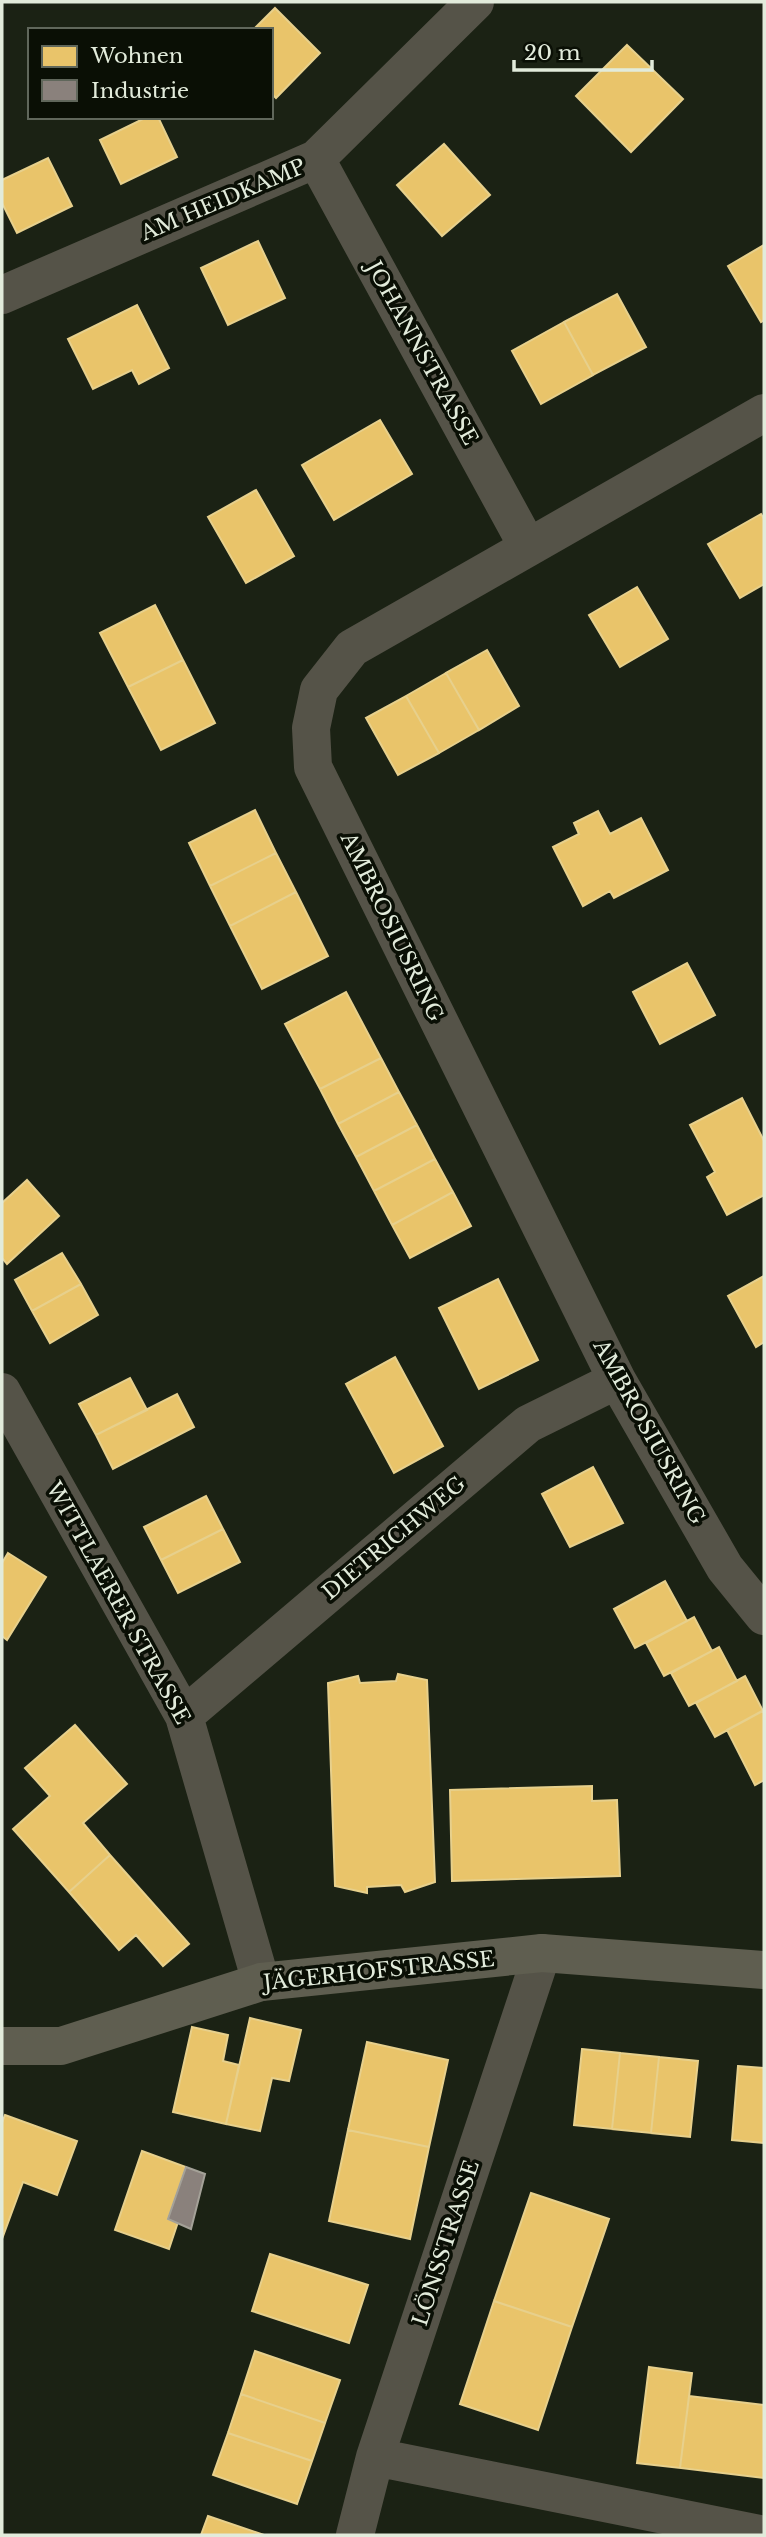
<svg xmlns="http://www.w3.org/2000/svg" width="766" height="2537" viewBox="0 0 766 2537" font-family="'Libre Baskerville',serif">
  <rect width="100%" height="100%" fill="#1b2214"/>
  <!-- homes -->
  <path fill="#e9c46a" stroke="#e7d08c" stroke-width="2" d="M 275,8 L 320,53 L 276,98 L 271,93 L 271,30 L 253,30 Z
    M 627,45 L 683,99 L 631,152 L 576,96 Z
    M 147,117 L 158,117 L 177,157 L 121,184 L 100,140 Z
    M 444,144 L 490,195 L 442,236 L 397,185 Z
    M 48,158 L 72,206 L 17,233 L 2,203 L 2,180 Z
    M 258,241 L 285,298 L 228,325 L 201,268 Z
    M 764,245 L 764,320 L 761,322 L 728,266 Z
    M 617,294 L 646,347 L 593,375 L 564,322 Z
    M 137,305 L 169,368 L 139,384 L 132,370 L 93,389 L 68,339 Z
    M 564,322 L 593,375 L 541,404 L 512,351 Z
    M 380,420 L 412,474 L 334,520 L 302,465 Z
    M 256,490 L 294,556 L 246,583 L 208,517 Z
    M 761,514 L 764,519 L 764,584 L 740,598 L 708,544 Z
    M 637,587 L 668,639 L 620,667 L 589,615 Z
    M 155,605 L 183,660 L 128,687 L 100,633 Z
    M 487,650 L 519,706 L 479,730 L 446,673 Z
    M 183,660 L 215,723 L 161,750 L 128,687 Z
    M 446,673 L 479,730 L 439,753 L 406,696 Z
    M 406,696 L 439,753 L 398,775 L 366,718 Z
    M 255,810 L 276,853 L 210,886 L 189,843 Z
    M 598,811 L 610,834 L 641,818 L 668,870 L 614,898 L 610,891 L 583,906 L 553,847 L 579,834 L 574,823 Z
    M 276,853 L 296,892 L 230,926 L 210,886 Z
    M 296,892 L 328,956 L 262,989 L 230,926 Z
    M 687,963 L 715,1015 L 660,1044 L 633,992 Z
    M 346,992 L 381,1058 L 320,1089 L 285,1024 Z
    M 381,1058 L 399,1092 L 338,1124 L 320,1089 Z
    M 399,1092 L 417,1125 L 356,1157 L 338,1124 Z
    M 742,1098 L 764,1141 L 764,1195 L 727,1215 L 707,1177 L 715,1172 L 690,1125 Z
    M 417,1125 L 435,1159 L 374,1191 L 356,1157 Z
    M 435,1159 L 453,1192 L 392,1225 L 374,1191 Z
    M 27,1180 L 59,1216 L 7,1264 L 2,1258 L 2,1203 Z
    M 453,1192 L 471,1226 L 410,1258 L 392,1225 Z
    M 62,1253 L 81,1284 L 32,1311 L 15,1280 Z
    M 764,1276 L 764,1342 L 756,1347 L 728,1296 Z
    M 498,1279 L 538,1360 L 479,1389 L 439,1308 Z
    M 81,1284 L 98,1315 L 50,1343 L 32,1311 Z
    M 395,1357 L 443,1446 L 394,1473 L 346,1384 Z
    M 130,1378 L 147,1410 L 96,1435 L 79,1404 Z
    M 177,1394 L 194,1427 L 113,1469 L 96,1435 Z
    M 593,1467 L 623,1523 L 570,1547 L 542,1494 Z
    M 206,1496 L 223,1529 L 161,1560 L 144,1527 Z
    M 223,1529 L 240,1562 L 178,1593 L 161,1560 Z
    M 8,1553 L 46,1577 L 7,1640 L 2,1636 L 2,1563 Z
    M 665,1581 L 687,1621 L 635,1648 L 614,1609 Z
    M 694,1617 L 712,1651 L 664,1676 L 646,1643 Z
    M 719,1647 L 737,1681 L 689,1706 L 671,1673 Z
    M 398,1674 L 427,1680 L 435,1882 L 405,1892 L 401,1885 L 367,1887 L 367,1893 L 335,1886 L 328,1683 L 358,1676 L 360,1683 L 396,1681 Z
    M 745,1676 L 763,1711 L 715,1737 L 696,1703 Z
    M 764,1710 L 764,1780 L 755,1785 L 727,1730 Z
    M 75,1725 L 127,1784 L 83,1823 L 110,1855 L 69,1892 L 13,1829 L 50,1796 L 25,1768 Z
    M 592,1786 L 592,1801 L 617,1800 L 620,1876 L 452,1881 L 450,1790 Z
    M 110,1855 L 189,1944 L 163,1966 L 136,1935 L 119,1950 L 69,1892 Z
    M 250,2018 L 301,2030 L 289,2081 L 272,2078 L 260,2131 L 226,2124 Z
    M 192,2027 L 228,2035 L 223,2061 L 239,2065 L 226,2124 L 173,2112 Z
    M 367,2042 L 448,2060 L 429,2147 L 348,2130 Z
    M 582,2049 L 620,2053 L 612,2129 L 574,2125 Z
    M 620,2053 L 659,2057 L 651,2133 L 612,2129 Z
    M 659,2057 L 698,2061 L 690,2137 L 651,2133 Z
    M 738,2066 L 764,2068 L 764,2143 L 732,2140 Z
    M 5,2115 L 77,2141 L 57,2195 L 23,2182 L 2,2239 L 2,2123 Z
    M 348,2130 L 429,2147 L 410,2239 L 329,2221 Z
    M 142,2151 L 186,2167 L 168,2219 L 178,2222 L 169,2249 L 115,2230 Z
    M 531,2193 L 609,2219 L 572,2327 L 494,2301 Z
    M 270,2254 L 368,2285 L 349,2343 L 252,2311 Z
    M 494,2301 L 572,2327 L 538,2430 L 460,2404 Z
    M 255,2351 L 340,2380 L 325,2423 L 241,2394 Z
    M 649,2367 L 692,2373 L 680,2468 L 637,2463 Z
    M 241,2394 L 325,2423 L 312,2461 L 228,2433 Z
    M 689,2396 L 764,2405 L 764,2478 L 680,2468 Z
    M 228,2433 L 312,2461 L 297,2504 L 213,2475 Z
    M 208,2516 L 264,2535 L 201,2535 Z"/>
  <!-- industry -->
  <path fill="#8a817c" stroke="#a4a198" stroke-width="2" d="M 186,2167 L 205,2174 L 191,2229 L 168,2219 Z"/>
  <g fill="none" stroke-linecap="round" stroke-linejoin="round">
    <!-- street -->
    <path stroke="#555348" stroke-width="38" d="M 316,159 L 528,547
      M 2,295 L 316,159 L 475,2
      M 764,413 L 352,648 L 319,690 L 311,728 L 313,767 L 617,1380 L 725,1568 L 764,1616
      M 2,1392 L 184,1716 L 261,1982
      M 184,1716 L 528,1424 L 617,1380
      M 375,2457 L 764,2535
      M 355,2535 L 375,2457 L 542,1953"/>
    <!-- secondary -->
    <path stroke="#5f5e50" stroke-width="38" d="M 2,2046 L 61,2046 L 261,1982 L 542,1953 L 764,1970"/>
  </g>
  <g text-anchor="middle" stroke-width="7" stroke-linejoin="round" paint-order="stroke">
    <!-- street labels -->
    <g font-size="21" fill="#e2ebdb" stroke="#0a0f05">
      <text transform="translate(223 200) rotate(-23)" y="7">AM HEIDKAMP</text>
      <text transform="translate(422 353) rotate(61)" y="7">JOHANNSTRASSE</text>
      <text transform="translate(392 927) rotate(64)" y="7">AMBROSIUSRING</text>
      <text transform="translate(649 1432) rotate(61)" y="7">AMBROSIUSRING</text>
      <text transform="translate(394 1538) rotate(-40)" y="7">DIETRICHWEG</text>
      <text transform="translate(118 1603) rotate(61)" y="7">WITTLAERER STRASSE</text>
      <text transform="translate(379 1971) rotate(-6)" y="7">JÄGERHOFSTRASSE</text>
      <text transform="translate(446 2243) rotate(-72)" y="7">LÖNSSTRASSE</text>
    </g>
  </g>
  <!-- border -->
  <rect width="766" height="2537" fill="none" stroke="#e2ebdb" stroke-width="7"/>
  <!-- legend -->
  <rect x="28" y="28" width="245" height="91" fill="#0a0f05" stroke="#60675b" stroke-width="2"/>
  <rect x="42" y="46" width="35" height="21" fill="#e9c46a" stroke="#60675b" stroke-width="2"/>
  <text x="91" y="63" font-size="21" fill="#e2ebdb">Wohnen</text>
  <rect x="42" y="80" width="35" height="21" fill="#8a817c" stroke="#60675b" stroke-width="2"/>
  <text x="91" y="98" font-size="21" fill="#e2ebdb">Industrie</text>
  <!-- scale -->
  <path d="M514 60v10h138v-10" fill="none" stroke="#e2ebdb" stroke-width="3.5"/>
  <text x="524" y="60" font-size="21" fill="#e2ebdb" stroke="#0a0f05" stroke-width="5" paint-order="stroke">20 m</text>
</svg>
